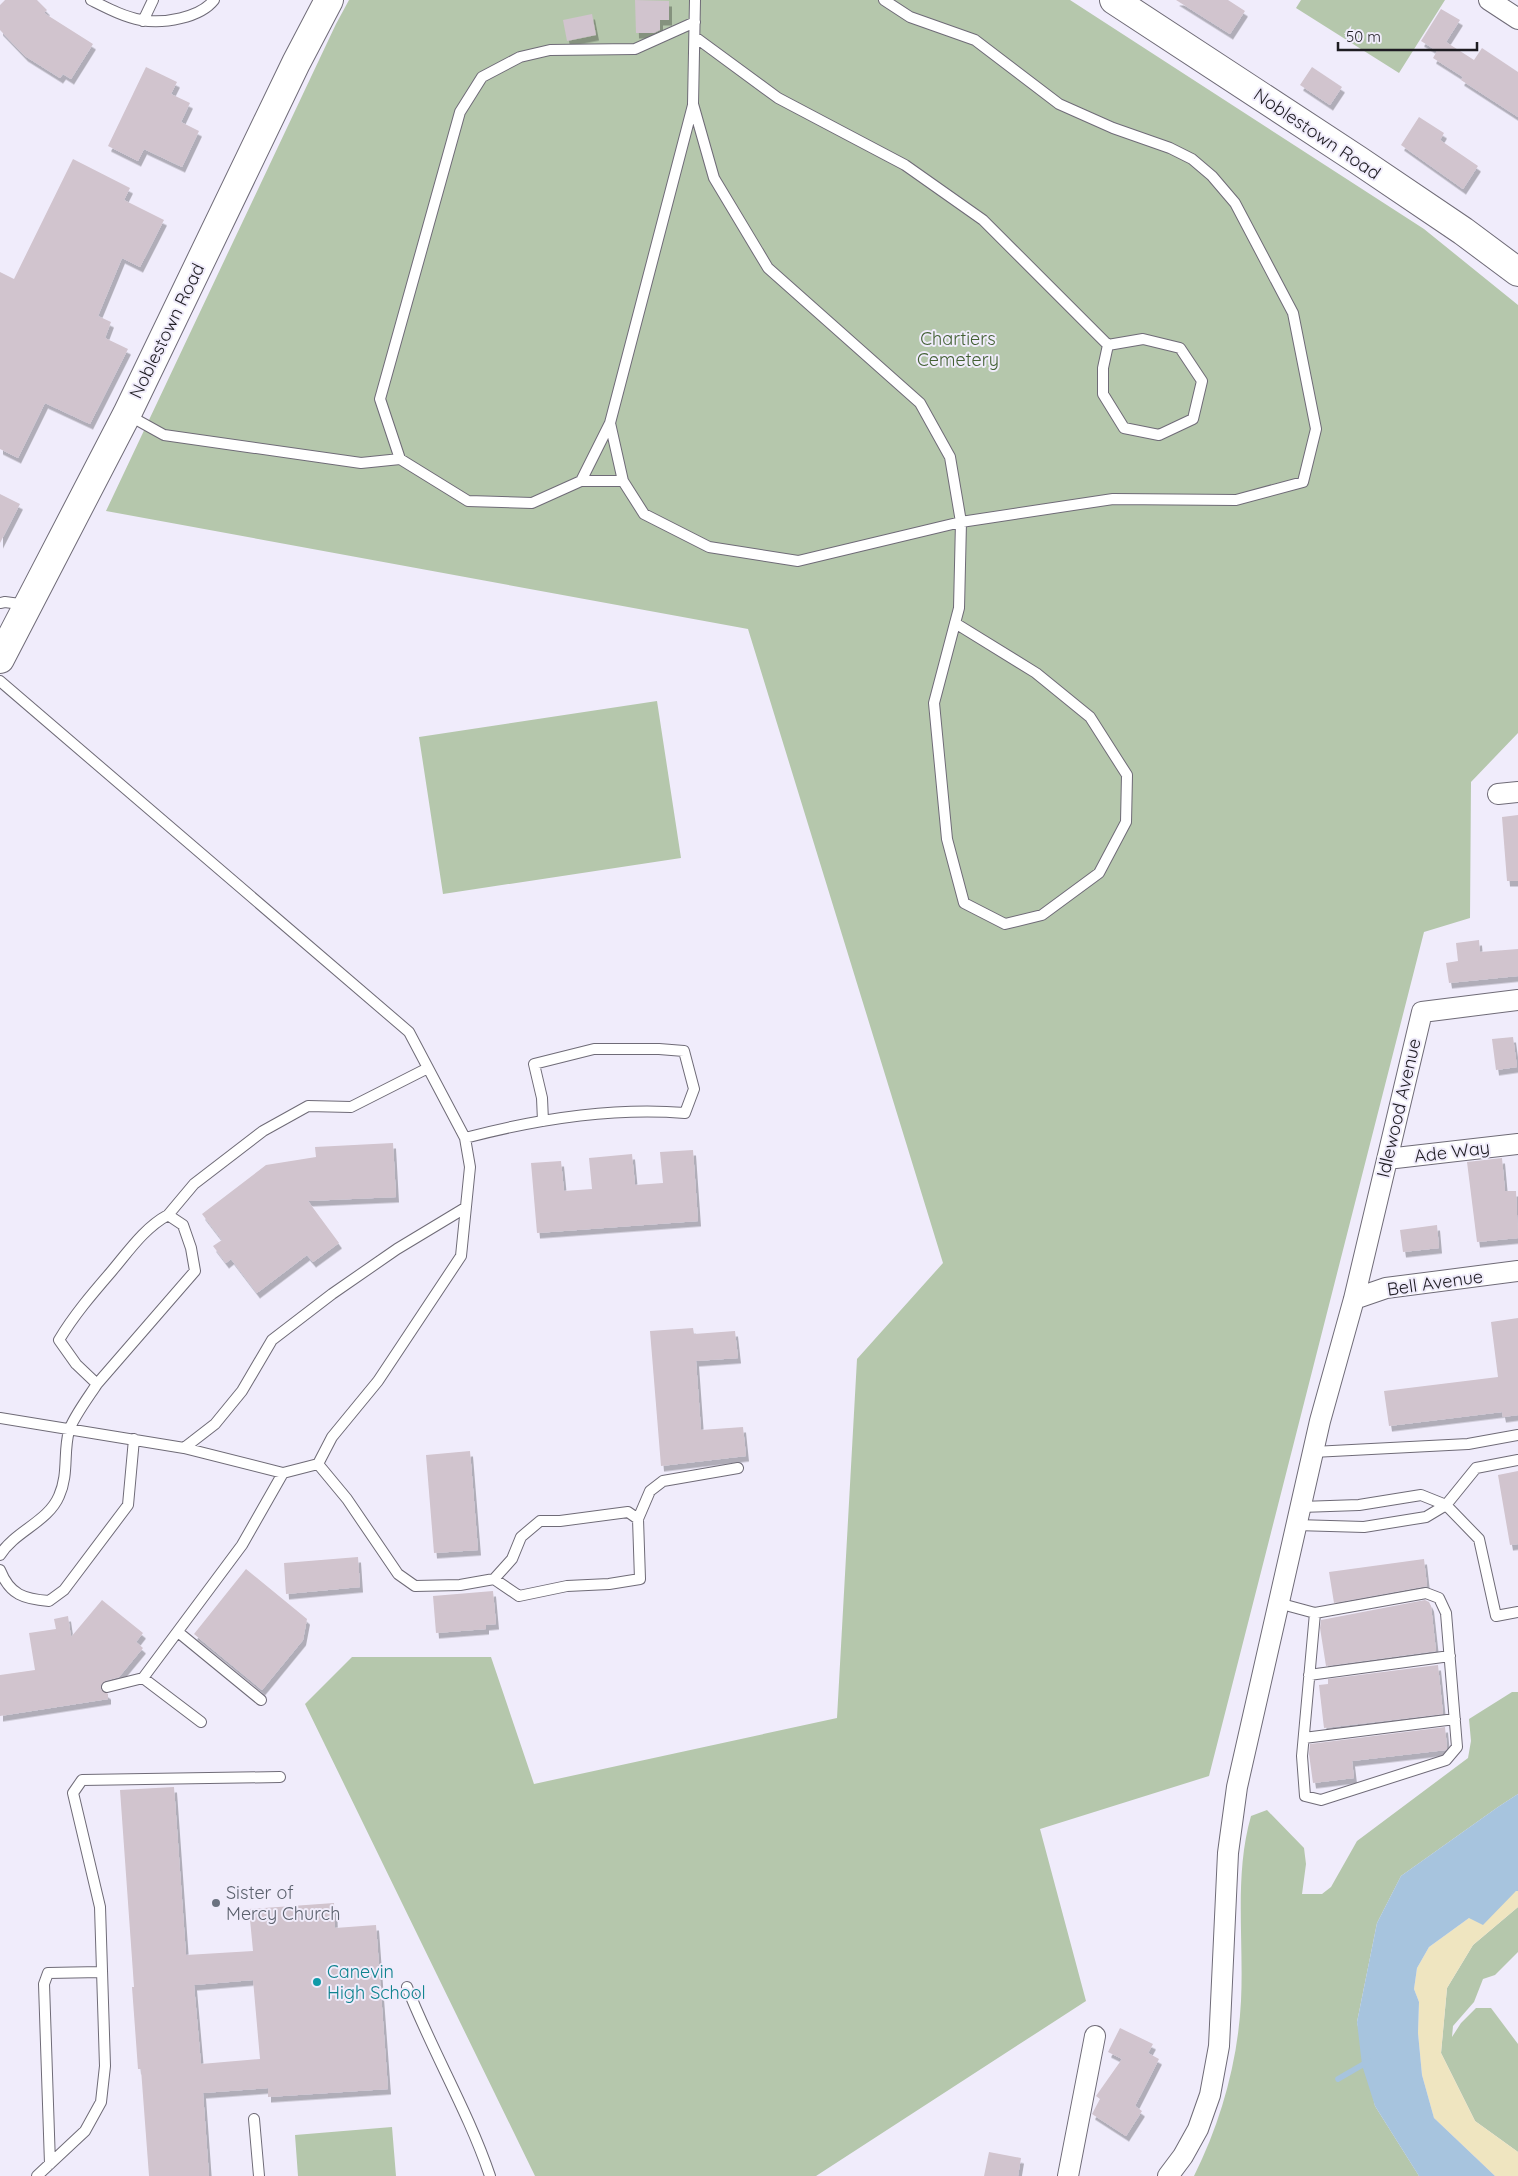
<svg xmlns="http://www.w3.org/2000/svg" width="1518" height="2176" viewBox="0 0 1518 2176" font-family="Quicksand,sans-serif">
  <defs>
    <filter id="shadow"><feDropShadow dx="3" dy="5.5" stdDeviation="0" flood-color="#0004"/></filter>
  </defs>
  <rect width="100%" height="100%" fill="#f0ecfb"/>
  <!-- green -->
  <path fill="#b5c7ac" d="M 349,0 L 1070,0 L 1424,229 L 1518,305 L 1518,733 L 1471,782 L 1470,918 L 1424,932 L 1209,1776 L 1040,1829 L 1086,2001 L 816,2176 L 535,2176 L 305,1704 L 352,1657 L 491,1657 L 534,1784 L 837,1718 L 857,1359 L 943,1263 L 748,629 L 106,511 L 336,24 Z
    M 1301,0 L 1445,0 L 1399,73 L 1296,8 Z
    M 657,701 L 681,858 L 443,894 L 419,737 Z
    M 1512,1692 L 1518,1692 L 1518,1794 L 1498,1807 L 1401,1876 L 1377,1923 L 1357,2022 L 1375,2106 L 1419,2176 L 1194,2176 C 1221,2122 1238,2061 1241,2001 C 1244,1940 1234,1875 1251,1816 L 1267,1810 L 1304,1848 L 1306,1864 L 1302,1894 L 1322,1894 L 1331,1887 L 1357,1841 L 1468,1758 L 1471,1741 L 1469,1719 Z
    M 1518,1907 L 1518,1952 L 1495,1975 L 1483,1979 L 1474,2002 L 1453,2026 L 1452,2037 L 1461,2023 L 1476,2008 L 1491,2008 L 1518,2044 L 1518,2152 L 1475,2121 L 1441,2053 L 1447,1988 L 1473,1945 Z
    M 392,2127 L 396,2176 L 298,2176 L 295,2135 Z"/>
  <!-- sand -->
  <path fill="#efe5c0" d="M 1516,1891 L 1518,1891 L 1518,1907 L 1473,1945 L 1447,1988 L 1441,2053 L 1475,2121 L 1518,2152 L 1518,2176 L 1495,2176 L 1434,2118 L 1422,2075 L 1418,2033 L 1419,2002 L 1414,1989 L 1417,1968 L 1429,1947 L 1469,1918 Z"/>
  <!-- water -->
  <path fill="#a7c4de" d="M 1518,1794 L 1518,1891 L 1516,1891 L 1483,1925 L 1469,1918 L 1429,1947 L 1417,1968 L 1414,1989 L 1419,2002 L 1418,2033 L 1422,2075 L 1434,2118 L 1495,2176 L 1419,2176 L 1375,2106 L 1362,2065 L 1357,2022 L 1377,1923 L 1401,1876 L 1498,1807 Z"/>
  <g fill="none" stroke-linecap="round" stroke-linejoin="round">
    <!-- stream -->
    <path stroke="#a7c4de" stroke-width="5.5" d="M 1338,2079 L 1369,2061"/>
  </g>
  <!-- building -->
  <path fill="#d1c4ce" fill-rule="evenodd" filter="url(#shadow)" d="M 5,0 L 37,0 L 47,10 L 44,13 L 93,44 L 71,79 L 63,74 L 60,78 L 25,56 L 0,30 L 0,5 Z
    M 635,0 L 669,1 L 669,20 L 660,20 L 660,30 L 654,33 L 636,33 Z
    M 1176,0 L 1228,0 L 1245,11 L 1230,34 Z
    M 1441,9 L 1460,20 L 1446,42 L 1474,60 L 1482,48 L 1518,72 L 1518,117 L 1461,80 L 1463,77 L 1433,58 L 1437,51 L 1421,41 Z
    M 592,14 L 596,35 L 567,41 L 563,20 Z
    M 146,67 L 177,82 L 171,94 L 190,103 L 181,122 L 199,131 L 182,167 L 144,149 L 138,161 L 108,146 Z
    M 1312,67 L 1342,87 L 1330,105 L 1300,85 Z
    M 1419,117 L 1444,133 L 1440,140 L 1478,166 L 1463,189 L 1401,145 Z
    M 73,159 L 130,188 L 124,200 L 164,220 L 140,267 L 122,258 L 98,316 L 111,322 L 105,338 L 128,349 L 90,424 L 45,403 L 18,458 L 0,449 L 0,272 L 14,279 Z
    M 0,494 L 20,504 L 0,543 Z
    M 1518,815 L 1518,881 L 1507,881 L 1502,817 Z
    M 1479,940 L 1480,952 L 1518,949 L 1518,976 L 1449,983 L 1446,963 L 1458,961 L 1456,943 Z
    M 1513,1037 L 1517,1067 L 1496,1070 L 1492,1039 Z
    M 393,1143 L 396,1197 L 308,1201 L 339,1243 L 313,1262 L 307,1255 L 257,1293 L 231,1259 L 226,1263 L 213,1246 L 222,1240 L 202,1214 L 266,1165 L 316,1157 L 315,1147 Z
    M 693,1150 L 698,1221 L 537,1233 L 531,1163 L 561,1161 L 564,1191 L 592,1189 L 589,1158 L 632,1154 L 635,1185 L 663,1183 L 660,1152 Z
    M 1502,1158 L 1505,1191 L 1516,1191 L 1518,1238 L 1477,1242 L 1467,1162 Z
    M 1437,1225 L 1439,1248 L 1403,1252 L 1400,1230 Z
    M 1518,1318 L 1518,1415 L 1503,1417 L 1502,1412 L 1389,1426 L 1384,1391 L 1498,1377 L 1491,1322 Z
    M 693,1328 L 694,1334 L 735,1331 L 738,1358 L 696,1361 L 701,1430 L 743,1427 L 746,1456 L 661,1466 L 650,1331 Z
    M 470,1451 L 478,1550 L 434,1553 L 426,1455 Z
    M 1518,1471 L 1518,1544 L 1510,1545 L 1498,1475 Z
    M 358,1557 L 360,1587 L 286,1594 L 284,1563 Z
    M 1424,1559 L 1427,1586 L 1334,1603 L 1329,1572 Z
    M 246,1569 L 307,1619 L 303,1640 L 262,1690 L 194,1634 Z
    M 493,1591 L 496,1624 L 486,1625 L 486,1629 L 436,1633 L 433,1596 Z
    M 102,1600 L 143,1633 L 136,1642 L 143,1648 L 119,1677 L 105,1681 L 101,1685 L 101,1689 L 108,1694 L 108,1699 L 0,1716 L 0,1675 L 35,1670 L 29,1633 L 56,1629 L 54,1619 L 68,1616 L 71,1637 Z
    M 1425,1600 L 1429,1602 L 1431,1606 L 1436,1651 L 1326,1666 L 1320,1628 L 1321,1620 Z
    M 1438,1665 L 1443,1714 L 1324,1728 L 1319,1685 L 1328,1684 L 1328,1679 Z
    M 1445,1727 L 1447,1748 L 1446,1750 L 1352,1761 L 1354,1778 L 1313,1783 L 1309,1754 L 1310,1744 Z
    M 174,1787 L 186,1955 L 253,1951 L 249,1909 L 334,1903 L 335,1928 L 376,1925 L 388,2089 L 268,2097 L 268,2088 L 203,2093 L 209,2176 L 149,2176 L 141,2069 L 138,2069 L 132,1987 L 134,1987 L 120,1790 ZM 253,1980 L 260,2059 L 201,2064 L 194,1985 Z
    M 1120,2028 L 1153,2044 L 1148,2053 L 1159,2059 L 1135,2106 L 1142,2111 L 1126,2136 L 1092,2114 L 1100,2099 L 1096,2096 L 1122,2059 L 1108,2052 Z
    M 989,2152 L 1021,2158 L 1018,2176 L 984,2176 Z"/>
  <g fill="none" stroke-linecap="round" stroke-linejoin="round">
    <!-- service casing -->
    <g stroke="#6f6b77" stroke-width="12">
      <path id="service" d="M 91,0 C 107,8 124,17 141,20 C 163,24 200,18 214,0
        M 695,0 L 693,104 L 714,178 L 768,268 L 920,403 L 950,457 L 961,522 L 959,608 L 934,703 L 947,839 L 964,903 L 1005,924 L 1042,915 L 1099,873 L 1126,822 L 1127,775 L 1090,717 L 1036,673 L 955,623
        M 143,21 L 153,0
        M 695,37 L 778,98 L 905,165 L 983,220 L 1108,345
        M 693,105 L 610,423 L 581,481 L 532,503 L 468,501 L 400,459 L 380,399 L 460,112 L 482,77 L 520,57 L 550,50 L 635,49 L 695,22
        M 1143,339 L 1180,348 L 1202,381 L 1193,419 L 1159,435 L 1124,428 L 1103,394 L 1103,368 L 1108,345 Z
        M 128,415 L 164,435 L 361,463 L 400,459
        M 610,423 L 623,481 L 644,514 L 709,547 L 798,561 L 961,522 L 1113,499 L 1236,500 L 1303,482 L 1316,429 L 1293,313 L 1235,203 L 1212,176 L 1192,159 L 1170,148 L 1113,128 L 1059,104 L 975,40 L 910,17 L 884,0
        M 581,481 L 623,481
        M 0,603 L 5,602 L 27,605
        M 0,681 L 409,1032 L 465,1138 L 470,1167 L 461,1256 L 378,1381 L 332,1437 L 318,1464 L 283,1473 L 184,1448
        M 465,1138 C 537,1119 611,1107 685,1113 L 694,1089 L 684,1051 L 659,1049 L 594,1049 L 534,1064 L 542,1098 L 543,1121
        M 168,1215 L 194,1184 L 263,1131 L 308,1106 L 351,1107 L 428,1068
        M 0,1418 L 184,1448 L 215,1424 L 242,1391 L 272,1340 L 332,1294 L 397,1249 L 465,1208
        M 1313,1452 L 1468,1444 L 1518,1435
        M 1518,1460 L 1476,1468 L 1446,1505 L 1479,1539 L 1496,1616 L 1518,1612
        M 318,1464 L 347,1499 L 398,1574 L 415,1586 L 460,1585 L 494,1579 L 512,1559 L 521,1537 L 540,1521 L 560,1521 L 628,1512 L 638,1519 L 640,1579 L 609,1584 L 567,1586 L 519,1596 L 494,1579
        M 638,1519 L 650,1491 L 663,1481 L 738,1468
        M 1296,1525 L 1364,1527 L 1426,1517 L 1446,1505 L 1421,1495 L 1359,1505 L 1301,1507
        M 0,1555 C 15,1531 48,1522 59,1496 C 69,1474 63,1452 69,1431 C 72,1419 90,1395 97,1384 L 76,1364 L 59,1340 C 74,1315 92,1294 111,1272 C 128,1252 144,1228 168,1215 L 183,1225 L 191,1248 L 195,1271 L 97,1384
        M 0,1570 C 10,1595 24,1599 49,1601 L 64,1590 L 128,1505 L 134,1439
        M 1278,1603 L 1315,1613 L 1426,1593 L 1439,1598 L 1446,1613 L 1457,1747 L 1446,1760 L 1321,1800 L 1305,1796 L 1302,1756 L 1315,1613
        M 178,1632 L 261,1700
        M 1309,1675 L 1450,1656
        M 143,1678 L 242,1545 L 283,1473
        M 107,1687 L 143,1678 L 201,1722
        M 1304,1738 L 1455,1719
        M 407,1987 C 432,2051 468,2111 490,2176
        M 254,2119 L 259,2176
        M 50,2164 L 44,1984 L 48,1973 L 101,1972
        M 37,2176 L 85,2131 L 101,2102 L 105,2066 L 100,1907 L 73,1793 L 82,1780 L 280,1777"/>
    </g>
    <!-- minor casing -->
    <g stroke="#6f6b77" stroke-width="22">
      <path id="minor" d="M 1489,0 L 1518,19
        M 1498,794 L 1518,792
        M 1387,1159 L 1518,1144
        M 1354,1299 L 1386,1288 L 1518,1271
        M 1068,2176 L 1095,2036
        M 1168,2176 L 1183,2156 L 1198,2129 L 1210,2095 L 1219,2046 L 1228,1853 L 1237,1787 L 1320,1421 L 1354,1299 L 1422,1012 L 1518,1000"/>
    </g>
    <!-- secondary casing -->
    <g stroke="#6f6b77" stroke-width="30">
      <path id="secondary" d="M 1114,0 L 1358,160 L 1463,231 L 1518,272
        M 0,659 L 127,414 L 296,63 L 329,0"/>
    </g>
    <!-- service -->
    <use href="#service" stroke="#fff" stroke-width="10"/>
    <!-- minor -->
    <use href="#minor" stroke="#fff" stroke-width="20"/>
    <!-- secondary -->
    <use href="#secondary" stroke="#fff" stroke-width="28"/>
  </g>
  <!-- markers -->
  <circle fill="#6b7280" stroke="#f0ecfb" stroke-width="2" cx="216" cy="1903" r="5"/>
  <circle fill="#0f9aa8" stroke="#f0ecfb" stroke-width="2" cx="317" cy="1982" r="5"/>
  <g text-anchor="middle" stroke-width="4" stroke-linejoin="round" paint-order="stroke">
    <!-- street labels -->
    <g font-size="18" fill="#1e1c22" stroke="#f0ecfb">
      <text transform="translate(1317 134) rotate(34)" y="6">Noblestown Road</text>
      <text transform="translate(167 331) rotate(-64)" y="6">Noblestown Road</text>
      <text transform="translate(1399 1108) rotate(-77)" y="6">Idlewood Avenue</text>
      <text transform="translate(1452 1152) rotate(-7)" y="6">Ade Way</text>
      <text transform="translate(1435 1283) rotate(-8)" y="6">Bell Avenue</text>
    </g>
    <!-- park labels -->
    <g font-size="18" fill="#426033" stroke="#f0ecfb">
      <text x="958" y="345">Chartiers<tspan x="958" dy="21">Cemetery</tspan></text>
    </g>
    <!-- worship labels -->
    <g font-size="18" fill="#5b616d" stroke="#f0ecfb" text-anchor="start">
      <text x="226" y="1899">Sister of<tspan x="226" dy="21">Mercy Church</tspan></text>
    </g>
    <!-- culture labels -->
    <g font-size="18" fill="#0d838f" stroke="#f0ecfb" text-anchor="start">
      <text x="327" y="1978">Canevin<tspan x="327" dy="21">High School</tspan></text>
    </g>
  </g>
  <!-- scale -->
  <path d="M1338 42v8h139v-8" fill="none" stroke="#1e1c22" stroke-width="2.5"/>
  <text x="1346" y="42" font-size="15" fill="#1e1c22" stroke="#f0ecfb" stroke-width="4" paint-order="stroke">50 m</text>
</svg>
